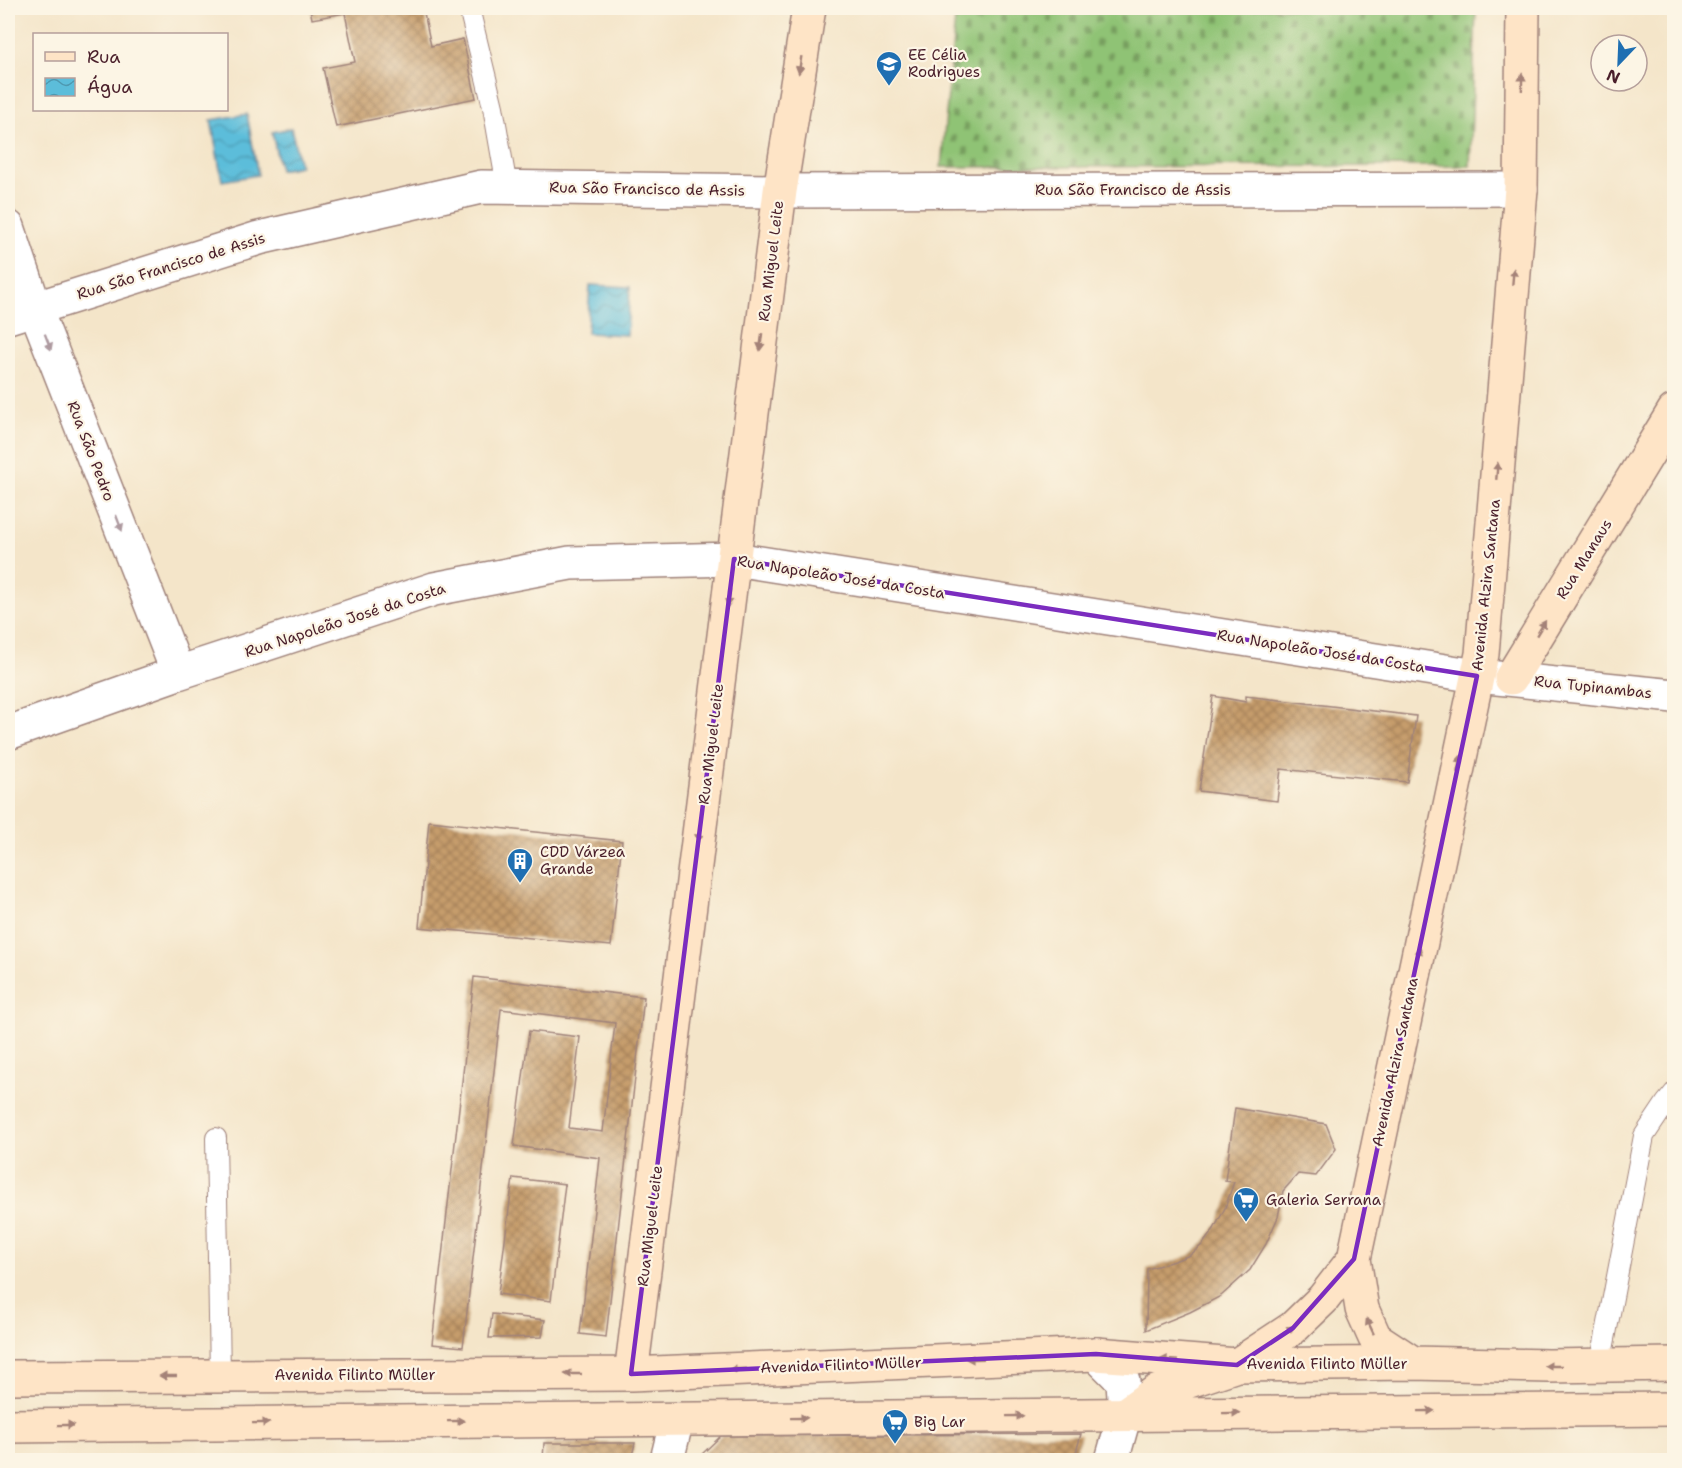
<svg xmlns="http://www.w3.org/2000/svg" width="1682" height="1468" viewBox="0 0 1682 1468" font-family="'Shantell Sans',sans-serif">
  <defs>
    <pattern id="cemetery-stones" width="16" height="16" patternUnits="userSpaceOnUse" patternTransform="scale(1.5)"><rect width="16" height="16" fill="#8fc374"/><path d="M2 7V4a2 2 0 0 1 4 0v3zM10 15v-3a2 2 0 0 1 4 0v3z" fill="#779e5f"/></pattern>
    <pattern id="water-waves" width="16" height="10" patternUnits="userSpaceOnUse" patternTransform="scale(1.5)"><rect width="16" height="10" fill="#5cbdda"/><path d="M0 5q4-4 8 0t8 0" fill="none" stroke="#4e99b1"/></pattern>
    <pattern id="building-cross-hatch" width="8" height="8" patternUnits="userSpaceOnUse" patternTransform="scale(1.5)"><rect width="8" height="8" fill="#c69d6c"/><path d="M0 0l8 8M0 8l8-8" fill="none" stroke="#a37f59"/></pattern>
  </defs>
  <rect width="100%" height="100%" fill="#fcf5e5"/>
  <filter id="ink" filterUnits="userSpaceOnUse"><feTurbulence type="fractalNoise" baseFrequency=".0167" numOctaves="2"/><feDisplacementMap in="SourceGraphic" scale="12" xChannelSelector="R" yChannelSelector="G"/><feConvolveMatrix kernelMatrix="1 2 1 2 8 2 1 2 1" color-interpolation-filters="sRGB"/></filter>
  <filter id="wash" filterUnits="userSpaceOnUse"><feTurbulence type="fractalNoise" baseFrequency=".008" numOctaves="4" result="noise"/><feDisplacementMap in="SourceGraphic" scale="24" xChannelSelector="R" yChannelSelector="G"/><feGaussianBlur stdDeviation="1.35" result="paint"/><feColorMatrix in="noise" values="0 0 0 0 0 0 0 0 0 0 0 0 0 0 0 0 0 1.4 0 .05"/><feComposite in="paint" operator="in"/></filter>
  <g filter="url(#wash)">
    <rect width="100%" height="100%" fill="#f4e5c9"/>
    <!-- cemetery -->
    <path fill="url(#cemetery-stones)" stroke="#6c7150" stroke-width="1.5" d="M 956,8 L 1476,8 L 1470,166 L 941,167 Z"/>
    <!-- water -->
    <path fill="url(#water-waves)" stroke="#536e82" stroke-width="1.5" d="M 247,114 L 258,175 L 222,181 L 211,120 Z
      M 291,128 L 300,166 L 280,170 L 272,132 Z
      M 590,285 L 630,287 L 627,335 L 587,333 Z"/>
    <g id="blocks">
      <!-- building -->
      <path fill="url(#building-cross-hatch)" d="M 310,8 L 423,8 L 431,46 L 463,39 L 476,98 L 336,127 L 323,68 L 355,62 L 345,13 L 312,19 Z
        M 1213,696 L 1246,702 L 1246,696 L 1416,716 L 1407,782 L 1281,769 L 1277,801 L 1199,791 Z
        M 429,821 L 622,841 L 611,946 L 419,927 Z
        M 474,977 L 644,997 L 606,1337 L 580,1334 L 600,1158 L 514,1146 L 529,1031 L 580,1037 L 569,1128 L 603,1132 L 615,1023 L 501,1009 L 463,1347 L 432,1344 Z
        M 1235,1108 L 1326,1124 L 1336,1149 L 1316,1176 L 1298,1174 L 1283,1191 L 1278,1217 L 1266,1244 L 1250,1270 L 1221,1296 L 1190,1312 L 1146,1330 L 1147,1269 L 1174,1261 L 1190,1255 L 1202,1245 L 1214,1229 L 1225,1208 L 1234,1182 L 1225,1181 Z
        M 513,1178 L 565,1184 L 551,1301 L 498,1294 Z
        M 492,1314 L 545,1320 L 542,1337 L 489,1338 Z
        M 1081,1434 L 1074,1460 L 701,1460 L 702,1454 L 721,1436 Z
        M 544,1443 L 635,1443 L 631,1460 L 543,1460 Z"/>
    </g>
  </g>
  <g filter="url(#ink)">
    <use href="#blocks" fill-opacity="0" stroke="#9f827a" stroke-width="1.5"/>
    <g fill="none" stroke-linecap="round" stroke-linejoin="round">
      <!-- lane casing -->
      <g stroke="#9f827a" stroke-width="22">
        <path id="lane" d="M 469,8 L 493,107 L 507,187
          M 216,1138 L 220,1376
          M 1600,1365 L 1644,1136 L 1666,1103 L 1674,1093"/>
      </g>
      <!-- street casing -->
      <g stroke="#9f827a" stroke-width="36">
        <path id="street" d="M 8,227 L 35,308 L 178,673
          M 8,317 L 259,238 L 481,187 L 780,191 L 1521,189
          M 8,733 L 178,673 L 434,589 L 570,563 L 734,559 L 1477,676 L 1674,696
          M 1096,1354 L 1123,1381 L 1125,1414 L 1112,1460
          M 667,1460 L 677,1419"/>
      </g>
      <!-- secondary casing -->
      <g stroke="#9f827a" stroke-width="36">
        <path id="secondary" d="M 1511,678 L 1674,411
          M 1413,1363 L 1375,1338 L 1362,1309 L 1354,1259 L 1482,654 L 1521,189 L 1523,8
          M 631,1374 L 780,191 L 809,8
          M 8,1377 L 631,1374 L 1096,1354 L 1237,1365 L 1413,1363 L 1549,1366 L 1674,1364
          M 1125,1414 L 1156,1392 L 1237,1365 L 1293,1328 L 1323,1299 L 1354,1259
          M 8,1426 L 1674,1409"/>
      </g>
      <!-- lane -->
      <use href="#lane" stroke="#fff" stroke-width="20"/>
      <!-- street -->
      <use href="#street" stroke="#fff" stroke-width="33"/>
      <!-- secondary -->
      <use href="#secondary" stroke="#fee4c6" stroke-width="33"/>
    </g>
    <!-- one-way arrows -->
    <defs><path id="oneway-solid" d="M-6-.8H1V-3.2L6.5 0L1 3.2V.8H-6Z" transform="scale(1.5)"/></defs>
    <g fill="#a48278">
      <use href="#oneway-solid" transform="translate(800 65) rotate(99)"/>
      <use href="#oneway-solid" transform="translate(1522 82) rotate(-89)"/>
      <use href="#oneway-solid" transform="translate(1513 277) rotate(-85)"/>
      <use href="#oneway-solid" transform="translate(761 342) rotate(97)"/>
      <use href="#oneway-solid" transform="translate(1497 471) rotate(-85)"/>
      <use href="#oneway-solid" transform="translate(729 598) rotate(97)"/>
      <use href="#oneway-solid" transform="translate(1541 628) rotate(-58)"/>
      <use href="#oneway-solid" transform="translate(1459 764) rotate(-78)"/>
      <use href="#oneway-solid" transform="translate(699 833) rotate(97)"/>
      <use href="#oneway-solid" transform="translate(1418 955) rotate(-78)"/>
      <use href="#oneway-solid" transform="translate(1370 1326) rotate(-115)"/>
      <use href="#oneway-solid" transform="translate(1287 1331) rotate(-35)"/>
      <use href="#oneway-solid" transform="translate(975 1359) rotate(178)"/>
      <use href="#oneway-solid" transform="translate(1169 1360) rotate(-176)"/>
      <use href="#oneway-solid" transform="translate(1553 1366) rotate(180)"/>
      <use href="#oneway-solid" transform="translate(738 1369) rotate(178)"/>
      <use href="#oneway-solid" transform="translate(573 1374) rotate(180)"/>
      <use href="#oneway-solid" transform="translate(168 1376) rotate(180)"/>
      <use href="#oneway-solid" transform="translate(1426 1411) rotate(-1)"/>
      <use href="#oneway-solid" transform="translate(1231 1413) rotate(-1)"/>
      <use href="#oneway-solid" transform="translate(1015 1416) rotate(-1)"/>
      <use href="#oneway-solid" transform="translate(799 1418) rotate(-1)"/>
      <use href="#oneway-solid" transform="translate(456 1421) rotate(-1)"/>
      <use href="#oneway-solid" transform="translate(261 1423) rotate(-1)"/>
      <use href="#oneway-solid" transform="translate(66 1425) rotate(-1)"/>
    </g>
    <g fill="#ae9aa0">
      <use href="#oneway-solid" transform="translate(48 342) rotate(69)"/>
      <use href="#oneway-solid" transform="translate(119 523) rotate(69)"/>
    </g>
  </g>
  <!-- marked area -->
  <path fill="none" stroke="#7b2cbf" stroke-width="4.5" stroke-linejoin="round" d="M 734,559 L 1477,676 L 1354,1259 L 1293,1328 L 1237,1365 L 1096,1354 L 631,1374 Z"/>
  <!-- icons -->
  <defs>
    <g id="school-pin" transform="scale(1.35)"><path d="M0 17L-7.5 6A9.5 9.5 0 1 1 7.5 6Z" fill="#1f6fb2" stroke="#fcf5e5"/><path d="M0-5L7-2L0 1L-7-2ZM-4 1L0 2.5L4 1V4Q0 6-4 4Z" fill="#fff"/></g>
    <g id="building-pin" transform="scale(1.35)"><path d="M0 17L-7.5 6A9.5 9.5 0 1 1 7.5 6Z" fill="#1f6fb2" stroke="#fcf5e5"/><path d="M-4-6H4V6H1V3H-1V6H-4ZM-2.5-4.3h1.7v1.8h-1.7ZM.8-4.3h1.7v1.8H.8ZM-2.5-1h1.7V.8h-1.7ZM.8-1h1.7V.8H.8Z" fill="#fff"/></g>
    <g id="supermarket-pin" transform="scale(1.35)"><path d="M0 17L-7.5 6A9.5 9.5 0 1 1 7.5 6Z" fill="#1f6fb2" stroke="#fcf5e5"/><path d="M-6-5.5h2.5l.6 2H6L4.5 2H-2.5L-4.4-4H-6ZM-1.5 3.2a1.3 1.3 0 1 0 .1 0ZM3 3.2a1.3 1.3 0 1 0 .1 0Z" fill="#fff"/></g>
  </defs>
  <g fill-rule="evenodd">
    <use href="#school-pin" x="889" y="64"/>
    <use href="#building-pin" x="520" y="861"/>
    <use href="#supermarket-pin" x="1246" y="1200"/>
    <use href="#supermarket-pin" x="895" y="1422"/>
  </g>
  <g text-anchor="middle" stroke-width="4.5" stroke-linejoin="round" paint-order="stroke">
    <!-- poi labels -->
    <g font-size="15" fill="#4a1f2b" stroke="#fcf5e5" text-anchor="start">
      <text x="908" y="60">EE Célia<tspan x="908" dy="17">Rodrigues</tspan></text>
      <text x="540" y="857">CDD Várzea<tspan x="540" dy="17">Grande</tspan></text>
      <text x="1266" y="1205">Galeria Serrana</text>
      <text x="914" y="1427">Big Lar</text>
    </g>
    <!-- street labels -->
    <g font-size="15" fill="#4a1f2b" stroke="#fcf5e5">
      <text transform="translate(647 189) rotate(1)" y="5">Rua São Francisco de Assis</text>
      <text x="1133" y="195">Rua São Francisco de Assis</text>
      <text transform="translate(771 261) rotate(-83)" y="5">Rua Miguel Leite</text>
      <text transform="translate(171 266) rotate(-17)" y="5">Rua São Francisco de Assis</text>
      <text transform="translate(91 451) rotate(69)" y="5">Rua São Pedro</text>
      <text transform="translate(1584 559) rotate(-58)" y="5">Rua Manaus</text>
      <text transform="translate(841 577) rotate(9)" y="5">Rua Napoleão José da Costa</text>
      <text transform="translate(1486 585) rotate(-84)" y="5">Avenida Alzira Santana</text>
      <text transform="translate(345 620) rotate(-18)" y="5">Rua Napoleão José da Costa</text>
      <text transform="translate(1321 651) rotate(9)" y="5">Rua Napoleão José da Costa</text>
      <text transform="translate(1593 687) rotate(6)" y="5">Rua Tupinambas</text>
      <text transform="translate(711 744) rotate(-83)" y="5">Rua Miguel Leite</text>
      <text transform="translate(1395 1062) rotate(-78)" y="5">Avenida Alzira Santana</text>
      <text transform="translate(650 1226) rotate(-83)" y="5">Rua Miguel Leite</text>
      <text x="1327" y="1369">Avenida Filinto Müller</text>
      <text transform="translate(841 1365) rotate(-2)" y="5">Avenida Filinto Müller</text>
      <text x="355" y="1380">Avenida Filinto Müller</text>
    </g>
  </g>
  <!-- margin -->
  <rect width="1682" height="1468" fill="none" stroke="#fcf5e5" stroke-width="30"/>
  <!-- legend -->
  <rect x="33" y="33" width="195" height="78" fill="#fcf5e5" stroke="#b59f9b" stroke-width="1.5"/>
  <rect x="45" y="52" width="30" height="9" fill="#fee4c6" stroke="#b59f9b" stroke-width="1.5"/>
  <text x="87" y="63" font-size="18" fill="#4a1f2b">Rua</text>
  <rect x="45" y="78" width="30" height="18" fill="url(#water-waves)" stroke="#b59f9b" stroke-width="1.5"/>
  <text x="87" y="93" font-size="18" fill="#4a1f2b">Água</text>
  <!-- north arrow -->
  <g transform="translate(1619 63) rotate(203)"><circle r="28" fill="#fcf5e5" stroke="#b59f9b" stroke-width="1.5"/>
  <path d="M0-4.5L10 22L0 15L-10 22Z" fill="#1f6fb2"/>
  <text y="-9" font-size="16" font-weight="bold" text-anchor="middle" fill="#4a1f2b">N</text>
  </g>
</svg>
